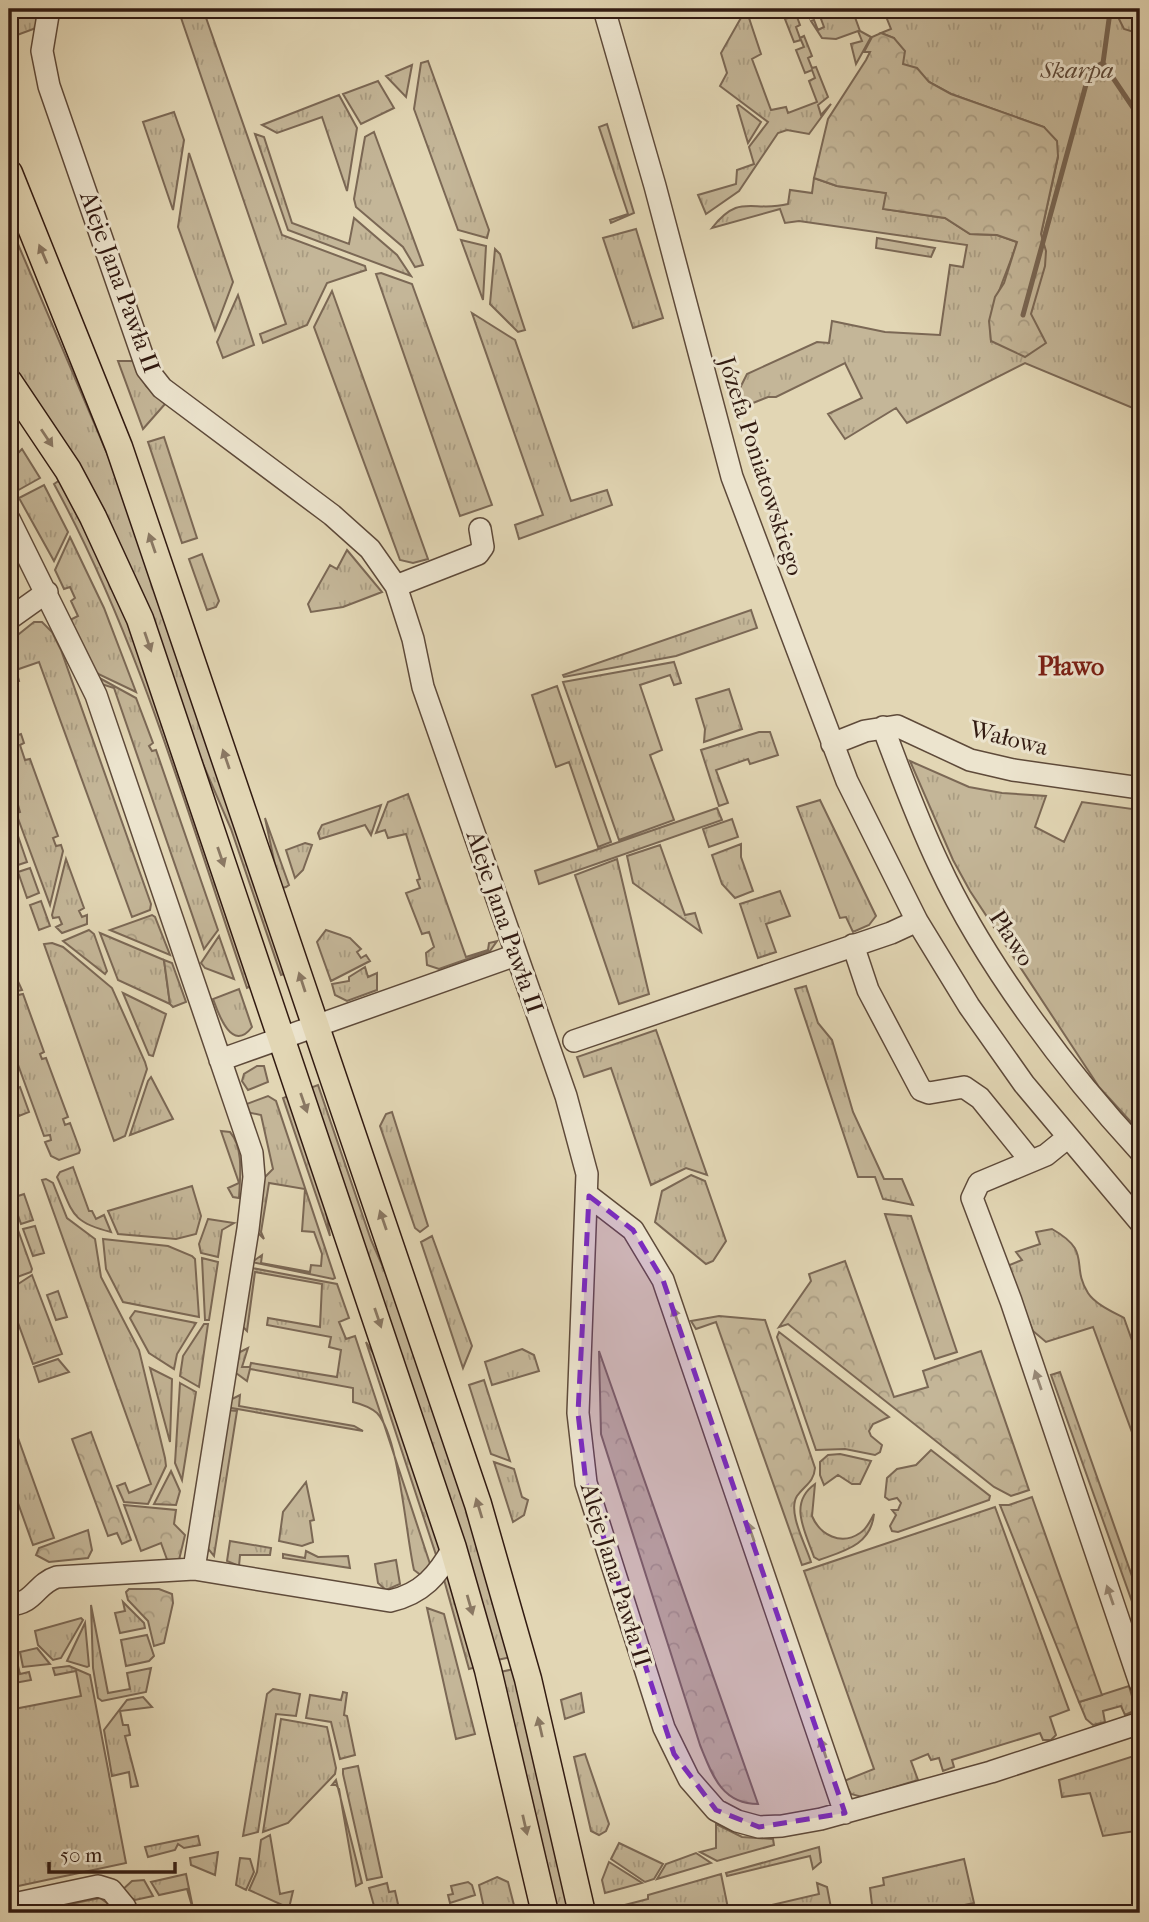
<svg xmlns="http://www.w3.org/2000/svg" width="1149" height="1922" viewBox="0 0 1149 1922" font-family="'IM FELL French Canon',serif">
  <defs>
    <pattern id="grass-tufts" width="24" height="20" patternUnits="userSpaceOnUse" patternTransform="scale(1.75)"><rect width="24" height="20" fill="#c4b698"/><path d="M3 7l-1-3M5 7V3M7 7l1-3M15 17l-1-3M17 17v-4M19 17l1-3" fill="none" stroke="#a99c82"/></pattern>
    <pattern id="forest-crowns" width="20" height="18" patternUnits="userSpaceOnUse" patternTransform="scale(1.75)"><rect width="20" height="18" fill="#c4b698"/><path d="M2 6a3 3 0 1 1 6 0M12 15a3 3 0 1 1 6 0" fill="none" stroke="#a99c82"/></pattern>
    <pattern id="wetland-marsh" width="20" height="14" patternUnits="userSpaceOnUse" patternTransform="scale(1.75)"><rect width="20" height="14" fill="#c4b698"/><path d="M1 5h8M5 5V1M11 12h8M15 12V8" fill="none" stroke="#a99c82"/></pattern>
  </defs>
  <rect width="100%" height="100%" fill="#e2d6b4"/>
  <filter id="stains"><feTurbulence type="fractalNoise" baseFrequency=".00286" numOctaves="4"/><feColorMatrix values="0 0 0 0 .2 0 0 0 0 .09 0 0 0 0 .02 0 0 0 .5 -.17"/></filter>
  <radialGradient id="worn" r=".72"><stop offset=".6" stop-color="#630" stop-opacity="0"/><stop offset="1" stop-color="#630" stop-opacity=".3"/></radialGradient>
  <!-- grass -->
  <path fill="url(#grass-tufts)" stroke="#7b6855" stroke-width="2" d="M 9,9 L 24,9 L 37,16 L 36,28 L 9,38 Z
    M 178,9 L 198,9 L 204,12 L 282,235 L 365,266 L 366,270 L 327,283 L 307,325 L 263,343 L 260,334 L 286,324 Z
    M 746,9 L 761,54 L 752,59 L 771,110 L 786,107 L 788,113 L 817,102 L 809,81 L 815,78 L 812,70 L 805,73 L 796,50 L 804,47 L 801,40 L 794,42 L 785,19 L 791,17 L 786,9 L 794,9 L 800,25 L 796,27 L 800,38 L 804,36 L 812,56 L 808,58 L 812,68 L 816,67 L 828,97 L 818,105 L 821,115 L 831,104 L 809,134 L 787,130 L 778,133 L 739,191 L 706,214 L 698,195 L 736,184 L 737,170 L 754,164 L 749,147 L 768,122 L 720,86 L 727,73 L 721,53 Z
    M 809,9 L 835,9 L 837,12 L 839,9 L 845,12 L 852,9 L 860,31 L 871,37 L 856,64 L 851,44 L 862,41 L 858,31 L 836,39 L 822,38 L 811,21 L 814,20 L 818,30 L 824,27 L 818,11 L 810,18 Z
    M 883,9 L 1140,9 L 1140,411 L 1025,363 L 907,423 L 896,408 L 845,439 L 828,414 L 862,398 L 845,363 L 776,397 L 768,397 L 738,409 L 733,402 L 747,374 L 817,342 L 829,343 L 832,321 L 885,332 L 940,335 L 950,265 L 963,267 L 967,245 L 799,221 L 785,223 L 780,209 L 712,228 C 740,192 752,213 788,204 L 790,190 L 812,193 L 814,178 L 837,186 L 887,193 L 884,209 L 945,218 L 970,234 L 997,235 L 1017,242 C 1007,276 988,305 991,341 L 1023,315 L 1058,157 L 1044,127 L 951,94 L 929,82 L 903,64 L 894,38 L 881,33 L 891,29 Z
    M 428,61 L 489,230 L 487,238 L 458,230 L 414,109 L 421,63 Z
    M 412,65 L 406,97 L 386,76 Z
    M 378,81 L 394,108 L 361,124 L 343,94 Z
    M 339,95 L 357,128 L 347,191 L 322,117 L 277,133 L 262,125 Z
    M 739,105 L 761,122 L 748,143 L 737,106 Z
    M 174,112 L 184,140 L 173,210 L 143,122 Z
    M 607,124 L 634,213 L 611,223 L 610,220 L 628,214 L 599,127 Z
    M 374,132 L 423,265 L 415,267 L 403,247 L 356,207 L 354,199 L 365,137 Z
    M 255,134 L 264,137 L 292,223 L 349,244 L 354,218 L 397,255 L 411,276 L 288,230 Z
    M 189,153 L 233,282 L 215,330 L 178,227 Z
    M 9,223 L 109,458 L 287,973 L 281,975 L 231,829 L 65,444 L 9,362 Z
    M 636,229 L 663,318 L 633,328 L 603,238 Z
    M 877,238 L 935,248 L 931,257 L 876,248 Z
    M 461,240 L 486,246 L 483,300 Z
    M 495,249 L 500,254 L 525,330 L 518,332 L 490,304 Z
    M 381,273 L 412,284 L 492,505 L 460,516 L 376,274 Z
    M 332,291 L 428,559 L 413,563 L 400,560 L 314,327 Z
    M 238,295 L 254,345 L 223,358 L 217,342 Z
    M 472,313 L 515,340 L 571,501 L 607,490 L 612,505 L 519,539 L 515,525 L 543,515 Z
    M 118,361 L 134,361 L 146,386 L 165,404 L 143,429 Z
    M 164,437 L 197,538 L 182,543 L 148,442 Z
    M 22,449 L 40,478 L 15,492 C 6,475 8,462 22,449 Z
    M 60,480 L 129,620 L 254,985 L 247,988 C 189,819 140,641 54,484 Z
    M 44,485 L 68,532 L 54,561 L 19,498 Z
    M 70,537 L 104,608 L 136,692 L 92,671 L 70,620 L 78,616 L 71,601 L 75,598 L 70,587 L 64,589 L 55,570 Z
    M 347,550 L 382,592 L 343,607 L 311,612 L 308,604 L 330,565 L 337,569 Z
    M 202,554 L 219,601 L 216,607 L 207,610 L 189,559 Z
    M 751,610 L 757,628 L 676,656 L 564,677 L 563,675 Z
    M 34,622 L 42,622 L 52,632 L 61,650 L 151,904 L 150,910 L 132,917 L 39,662 L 16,670 L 19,681 L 9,683 L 9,642 Z
    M 674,662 L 681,683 L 674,685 L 670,675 L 640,685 L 662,750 L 650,755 L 674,820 L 619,840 L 563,682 Z
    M 94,675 L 136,698 L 153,743 L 149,746 L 152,751 L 156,750 L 218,930 L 204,949 L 114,688 L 98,683 Z
    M 557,686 L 611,842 L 598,847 L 569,762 L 556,767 L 532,695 Z
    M 729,689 L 742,729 L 704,742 L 705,729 L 696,699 Z
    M 759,732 L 770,732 L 778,755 L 750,764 L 748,759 L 716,770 L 728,803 L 719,806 L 701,750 Z
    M 21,734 L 24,743 L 20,745 L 25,760 L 30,759 L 58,836 L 53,838 L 56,846 L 61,845 L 63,851 L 50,905 L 16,813 L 20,812 L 18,805 L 13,806 L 9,794 L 9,738 Z
    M 910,761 L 969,787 L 1002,793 L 1046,796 L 1035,827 L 1064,842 L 1082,802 L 1140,810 L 1140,1132 L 1099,1087 L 970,891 L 953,860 Z
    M 408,794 L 466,957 L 488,950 L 489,943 L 497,941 L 490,951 L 439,969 L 427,965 L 426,953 L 434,947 L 429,932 L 422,934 L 406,893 L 420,888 L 417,880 L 420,879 L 406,834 L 388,838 L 385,830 L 376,833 L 388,802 Z
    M 820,800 L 876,916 L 869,925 L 853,932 L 846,917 L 840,918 L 797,807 Z
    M 381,805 L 371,835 L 365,825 L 320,839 L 318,833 L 322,825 Z
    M 717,808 L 722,820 L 539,884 L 535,871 Z
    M 265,818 L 289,885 L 286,887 L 282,888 L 278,879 Z
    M 732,819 L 738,837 L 709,847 L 703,829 Z
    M 18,836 L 27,862 L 15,866 L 9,839 Z
    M 305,843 L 312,845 L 303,870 L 295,878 L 286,850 Z
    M 741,844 L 741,857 L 753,891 L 735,898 L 722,884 L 712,855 Z
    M 660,845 L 685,915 L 695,913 L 701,932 L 633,883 L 627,856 Z
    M 66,859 L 84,908 L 79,911 L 82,917 L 87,915 L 87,924 L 62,933 L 56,927 L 62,924 L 59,917 L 53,918 L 52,915 Z
    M 617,859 L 649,994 L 619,1004 L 575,875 Z
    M 30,868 L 39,893 L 27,898 L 18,872 Z
    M 780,891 L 790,916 L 766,924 L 776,952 L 758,958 L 740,904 Z
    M 41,901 L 50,926 L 39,930 L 30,905 Z
    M 326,930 L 350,938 L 361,949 L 357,952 L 361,958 L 366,955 L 370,961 L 331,981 L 317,942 Z
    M 100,933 L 164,960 L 170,1004 L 118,980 Z
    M 219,936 L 234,979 L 205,968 L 201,963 Z
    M 52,943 L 63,947 L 112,988 L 145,1062 L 147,1069 L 125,1136 L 114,1141 L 44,944 Z
    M 9,962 L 22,990 L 17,991 L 18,995 L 23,994 L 44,1052 L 40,1054 L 42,1059 L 46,1058 L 68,1117 L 63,1119 L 65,1125 L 70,1123 L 80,1150 L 79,1153 L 59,1160 L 51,1156 L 45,1142 L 51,1140 L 50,1135 L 44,1136 L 9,1040 Z
    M 365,967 L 368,977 L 377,973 L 377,990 L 347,1001 L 335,995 L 332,984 L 349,981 L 349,977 Z
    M 806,986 L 818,1023 L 832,1040 L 853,1112 L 884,1179 L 902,1179 L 913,1205 L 883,1199 L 875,1177 L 858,1177 L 795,989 Z
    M 239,989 L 252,1027 C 232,1054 218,1013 213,999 Z
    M 123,993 L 166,1014 L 153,1056 L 149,1055 Z
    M 656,1030 L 707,1175 L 686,1168 L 651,1185 L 611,1068 L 584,1077 L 577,1057 Z
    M 257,1066 L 264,1066 L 268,1082 L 248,1090 L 242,1081 L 244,1074 Z
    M 151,1077 L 173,1119 L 130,1135 L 148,1081 Z
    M 318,1085 L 371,1240 L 400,1306 L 478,1540 L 511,1657 L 497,1660 L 310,1088 Z
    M 20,1087 L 29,1112 L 19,1116 L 10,1091 Z
    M 291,1095 L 322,1187 L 330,1236 L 283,1098 Z
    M 268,1096 L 276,1101 L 335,1278 L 333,1279 L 252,1262 L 262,1255 L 261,1263 L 310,1272 L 311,1265 L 321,1266 L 322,1254 L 314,1232 L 302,1231 L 305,1189 L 269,1183 L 261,1232 L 264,1239 L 257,1232 L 262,1180 L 273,1169 L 261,1115 L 246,1112 L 244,1105 Z
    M 392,1112 L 428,1226 L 420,1232 L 415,1228 L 380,1126 L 386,1114 Z
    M 221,1131 L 230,1132 C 244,1148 240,1177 239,1198 L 233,1197 L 228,1188 L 239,1183 Z
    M 73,1167 L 89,1211 L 92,1211 L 96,1219 L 104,1215 L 111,1232 C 70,1222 73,1212 57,1177 L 60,1172 Z
    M 691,1175 L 705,1181 L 726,1241 L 713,1261 L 706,1264 L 655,1222 L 662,1191 Z
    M 46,1179 L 53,1183 L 67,1218 L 95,1239 L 101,1277 L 139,1350 L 165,1458 L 166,1466 L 148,1504 L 124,1502 L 117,1486 L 125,1483 L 129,1493 L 151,1484 L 42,1180 Z
    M 192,1186 L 201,1216 L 196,1234 L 176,1239 L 118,1234 L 108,1211 Z
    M 24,1194 L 33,1220 L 21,1224 L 12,1198 Z
    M 9,1205 L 32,1269 L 31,1272 L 9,1280 Z
    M 885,1214 L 911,1216 L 957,1352 L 935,1359 Z
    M 208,1219 L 234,1223 L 222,1230 L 218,1257 L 201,1253 L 199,1244 Z
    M 35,1226 L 44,1253 L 33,1256 L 23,1229 Z
    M 1052,1229 C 1093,1252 1070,1265 1088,1293 C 1095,1304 1113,1312 1124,1318 L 1140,1363 L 1140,1443 L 1136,1443 L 1093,1327 L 1046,1342 L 1033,1331 L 1007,1266 L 1022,1260 L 1016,1252 L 1040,1244 L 1036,1232 Z
    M 432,1236 L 472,1346 L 463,1368 L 421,1242 Z
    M 103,1239 L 168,1246 L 192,1256 L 195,1259 L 199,1317 L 123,1302 L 106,1269 Z
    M 202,1258 L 218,1262 L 209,1320 L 205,1320 Z
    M 252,1268 L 337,1284 L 349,1318 L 339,1322 L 346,1339 L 355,1336 L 432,1570 L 422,1576 L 414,1570 C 406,1536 399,1436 377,1413 C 370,1407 361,1404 353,1402 L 353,1388 L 250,1369 L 247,1381 L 236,1373 L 238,1353 L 248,1348 L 242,1367 L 250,1367 L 251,1363 L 337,1377 L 341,1350 L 329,1347 L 331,1337 L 267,1325 L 268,1318 L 320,1327 L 322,1284 L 255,1272 L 247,1331 L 242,1326 Z
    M 32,1275 L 62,1354 L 33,1364 L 9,1298 L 9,1284 L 12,1288 Z
    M 58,1291 L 67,1317 L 56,1320 L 47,1295 Z
    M 135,1311 L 196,1323 L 177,1354 L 174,1369 L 149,1353 L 130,1318 Z
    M 204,1324 L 208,1324 L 199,1387 L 180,1376 L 183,1356 Z
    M 779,1332 L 889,1417 L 873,1424 L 869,1431 L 871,1436 L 882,1445 L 880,1452 L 875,1455 L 845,1449 L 816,1450 L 777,1337 Z
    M 366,1342 L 384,1370 L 442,1545 L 438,1561 Z
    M 522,1349 L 534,1355 L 539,1371 L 492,1385 L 485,1362 Z
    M 58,1359 L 69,1372 L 39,1382 L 34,1367 Z
    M 150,1368 L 172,1379 L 170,1442 Z
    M 1060,1372 L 1140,1599 L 1140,1624 L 1051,1375 Z
    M 484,1380 L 510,1461 L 491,1454 L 469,1385 Z
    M 180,1383 L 196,1392 L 182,1480 L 175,1463 Z
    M 240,1395 L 239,1406 L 354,1426 L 363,1431 L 226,1407 L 230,1400 Z
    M 226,1410 L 237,1411 L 214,1556 L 205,1545 Z
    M 9,1413 L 54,1538 L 33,1545 L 9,1478 Z
    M 931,1450 L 990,1496 L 989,1500 L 898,1532 L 892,1531 L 890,1526 L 896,1515 L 892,1510 L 898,1510 L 901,1503 L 897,1498 L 889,1500 L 885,1497 L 887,1478 L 897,1469 L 916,1465 Z
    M 840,1454 L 871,1461 L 860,1484 L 852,1484 L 838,1475 L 824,1485 L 820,1475 L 820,1462 L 828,1455 Z
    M 494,1462 L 514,1469 L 522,1497 L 528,1500 L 524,1515 L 513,1522 Z
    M 306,1482 L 314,1520 L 310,1521 L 313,1542 L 302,1546 L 279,1541 L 283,1512 Z
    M 815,1484 L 812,1516 C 820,1535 841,1546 860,1533 C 867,1529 870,1521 874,1514 C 871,1545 844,1551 819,1560 L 814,1557 C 805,1531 788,1503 815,1484 Z
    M 995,1507 L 1069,1710 L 1050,1717 L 1056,1735 L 1051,1740 L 1043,1740 L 1040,1733 L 952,1760 L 954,1767 L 943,1771 L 939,1758 L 931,1760 L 928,1754 L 911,1761 L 918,1780 L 862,1797 L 851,1794 L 844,1781 L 874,1769 L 804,1571 Z
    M 230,1541 L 271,1548 L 270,1555 L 240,1555 L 239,1566 L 227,1561 Z
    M 306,1551 L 318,1557 L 348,1556 L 350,1568 L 283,1558 L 283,1554 L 305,1558 Z
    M 396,1560 L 400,1584 L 386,1590 L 378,1583 L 375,1564 Z
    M 447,1574 L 476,1667 L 469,1669 L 443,1576 Z
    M 123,1602 L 144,1623 L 145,1628 L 120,1633 L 115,1613 L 125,1611 Z
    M 91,1605 L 108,1693 L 130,1689 L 127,1673 L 151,1668 L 146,1692 L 102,1701 L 98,1698 L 93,1668 Z
    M 427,1608 L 444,1614 L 475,1734 L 456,1739 Z
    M 81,1618 L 83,1620 L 61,1658 L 53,1660 L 38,1645 L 35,1631 Z
    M 85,1623 L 89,1666 L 87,1667 L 67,1661 Z
    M 9,1630 L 20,1674 L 29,1672 L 31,1680 L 9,1684 Z
    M 147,1635 L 154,1656 L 149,1661 L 126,1666 L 121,1640 Z
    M 37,1648 L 50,1664 L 23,1667 L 20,1652 Z
    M 69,1666 L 90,1675 L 126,1863 L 9,1888 L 9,1696 L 14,1709 L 81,1696 L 76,1671 L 55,1675 L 53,1668 Z
    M 514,1669 L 571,1913 L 557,1913 L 500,1672 Z
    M 1129,1686 L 1136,1710 L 1125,1715 L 1121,1706 L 1103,1711 L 1105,1722 L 1093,1725 L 1086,1719 L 1079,1702 Z
    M 273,1689 L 300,1694 L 296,1716 L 276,1714 L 258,1832 L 243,1836 L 267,1694 Z
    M 343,1692 L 347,1693 L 344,1715 L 347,1716 L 355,1755 L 340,1759 L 331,1722 L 306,1718 L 310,1695 L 341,1700 Z
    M 581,1693 L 584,1712 L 565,1719 L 561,1700 Z
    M 143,1697 L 152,1707 L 120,1711 L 123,1725 L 128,1725 L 130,1735 L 125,1736 L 138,1786 L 131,1787 L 129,1772 L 112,1776 L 104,1730 L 127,1700 Z
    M 281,1719 L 327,1727 L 336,1768 L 335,1774 L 288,1823 L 263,1832 Z
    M 585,1754 L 609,1824 L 606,1831 L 599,1835 L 591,1831 L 574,1757 Z
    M 1140,1754 L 1140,1848 L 1135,1831 L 1103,1836 L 1090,1793 L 1062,1797 L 1059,1780 Z
    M 358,1766 L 382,1877 L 367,1880 L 343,1774 L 343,1769 Z
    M 336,1780 L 362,1883 L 356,1886 L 339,1789 L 336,1785 L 332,1785 Z
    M 716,1824 L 742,1837 L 773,1839 L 774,1845 L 717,1861 L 700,1852 L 716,1848 Z
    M 270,1835 L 280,1894 L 293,1891 L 289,1908 L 249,1890 L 257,1872 L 261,1840 Z
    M 198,1836 L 200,1845 L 184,1848 L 178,1844 L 175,1850 L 148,1857 L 145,1847 Z
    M 619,1843 L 663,1864 L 654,1879 L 645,1882 L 611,1859 Z
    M 819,1847 L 821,1862 L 813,1869 L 810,1856 L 727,1876 L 726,1873 Z
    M 218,1852 L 215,1875 L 191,1865 L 190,1858 Z
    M 696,1853 L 711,1863 L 657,1879 L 666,1864 Z
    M 240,1858 L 250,1859 L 254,1872 L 246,1890 L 236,1885 Z
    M 964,1859 L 974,1903 L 926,1913 L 873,1913 L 870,1888 L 884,1885 L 883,1878 Z
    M 609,1862 L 642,1883 L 605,1893 L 602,1880 Z
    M 186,1874 L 194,1913 L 187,1889 L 159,1895 L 151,1882 Z
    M 721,1874 L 729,1913 L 613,1913 L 621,1906 L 648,1899 L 648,1895 Z
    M 497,1877 L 508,1882 L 516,1913 L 485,1913 L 479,1885 Z
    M 144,1880 L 153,1896 L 135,1900 L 120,1892 L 132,1881 Z
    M 468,1882 L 472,1885 L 475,1895 L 450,1903 L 448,1895 L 453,1894 L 451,1886 Z
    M 387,1883 L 389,1892 L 395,1891 L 400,1913 L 376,1913 L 369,1888 Z
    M 817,1883 L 827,1887 L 832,1913 L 737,1913 L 819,1894 Z
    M 100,1898 L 110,1905 L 61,1913 L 25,1913 Z"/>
  <!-- forest -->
  <path fill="url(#forest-crowns)" stroke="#7b6855" stroke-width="2" d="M 881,33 L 894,38 L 905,51 L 903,64 L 917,68 L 929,82 L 951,94 L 1044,127 L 1057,141 L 1058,156 L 1041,234 L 1046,251 L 1045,266 L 1031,314 L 1046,343 L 1025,357 L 991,341 L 989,321 L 995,297 L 1004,283 L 1017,242 L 997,235 L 970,234 L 945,218 L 883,209 L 886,193 L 837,186 L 814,178 L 828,119 L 866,60 L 870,52 L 864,52 L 872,37 Z
    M 152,915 L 155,917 L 170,955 L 110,930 Z
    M 89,930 L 94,934 L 107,971 L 105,974 L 63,941 Z
    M 164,960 L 172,963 L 186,1002 L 173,1007 L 170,1004 Z
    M 845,1261 L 894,1397 L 928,1387 L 923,1371 L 981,1351 L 1029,1490 L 1011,1496 L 994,1487 L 788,1324 L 779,1327 L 811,1281 L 809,1274 Z
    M 719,1316 L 765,1320 L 815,1468 C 814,1482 805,1485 797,1496 C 787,1512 806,1545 811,1562 L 802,1565 L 716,1322 L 696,1329 L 691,1321 Z
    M 599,1351 L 758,1804 C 721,1804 712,1774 700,1745 L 601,1434 Z
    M 91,1432 L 131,1540 L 122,1544 L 117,1533 L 108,1536 L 72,1439 Z
    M 171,1471 L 180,1491 L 176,1505 L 154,1504 Z
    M 1032,1497 L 1102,1695 L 1079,1702 L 1000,1505 L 1009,1505 Z
    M 124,1505 L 176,1510 L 174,1524 L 185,1535 L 178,1564 L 169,1565 L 161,1543 L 141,1551 Z
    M 88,1530 L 92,1550 L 88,1558 L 49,1562 L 36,1555 L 39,1548 Z
    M 129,1589 L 159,1589 L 172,1594 L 173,1603 L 164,1643 L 154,1646 L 148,1621 L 128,1600 L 126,1592 Z"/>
  <!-- wetland -->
  <path fill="url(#wetland-marsh)" stroke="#7b6855" stroke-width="2" d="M 1108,9 L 1140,9 L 1140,34 L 1124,29 L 1118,17 L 1113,17 Z"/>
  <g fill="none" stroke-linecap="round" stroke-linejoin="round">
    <!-- stream -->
    <path stroke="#786552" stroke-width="5" d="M 1103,63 L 1140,118
      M 1023,315 L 1090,70 L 1103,63 L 1110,12"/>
    <!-- minor casing -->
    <g stroke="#5e4a3a" stroke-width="24">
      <path id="minor" d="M 49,9 L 42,51 L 49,86 L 147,369 L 162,388 L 332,515 L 370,549 L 396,586 L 413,639 L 423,687 L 566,1096 L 587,1174 L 578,1413 L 586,1483 L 664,1728 L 689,1779 L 716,1810 L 737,1821 L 759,1827 L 782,1826 L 821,1819 L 991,1772 L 1140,1723
        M 604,9 L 655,186 L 732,477 L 847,781 L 917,921 L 969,1006 L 1024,1084 L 1140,1222
        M 9,519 L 96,695 L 252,1153 L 254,1177 L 248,1229 L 194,1569
        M 396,586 L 478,554 L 483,547 L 480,529
        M 9,619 L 47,592
        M 883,727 C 900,773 918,821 939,865 C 985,964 1066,1071 1140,1151
        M 832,744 L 865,731 L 897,726 L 970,760 L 1013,770 L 1140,788
        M 853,945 L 868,990 L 921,1090 L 929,1093 L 964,1087 L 980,1098 L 1031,1161
        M 574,1041 L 891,933 L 917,921
        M 220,1060 L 516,955
        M 1067,1138 L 1046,1155 L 979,1183 L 972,1198 L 1011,1301 L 1140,1683
        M 589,1196 L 633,1230 L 663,1280 L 845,1813
        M 9,1605 C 36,1603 35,1584 57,1577 L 194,1569 L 390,1601 C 422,1594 438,1575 453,1548
        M 9,1905 L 98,1886 L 111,1890 L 125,1907"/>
    </g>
    <!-- major casing -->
    <g stroke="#321b12" stroke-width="29">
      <path id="major" d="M 9,173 L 119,447 L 478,1504 L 528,1679 L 582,1913
        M 9,382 L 68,470 L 93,517 L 140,619 L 453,1548 L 488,1670 L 545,1913"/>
    </g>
    <!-- minor -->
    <use href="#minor" stroke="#ece4ce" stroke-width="21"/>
    <!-- major -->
    <use href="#major" stroke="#e2d6b4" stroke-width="26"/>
  </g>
  <!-- one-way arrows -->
  <defs><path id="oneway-solid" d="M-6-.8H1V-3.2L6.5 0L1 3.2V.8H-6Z" transform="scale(1.75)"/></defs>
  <g fill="#8a7863">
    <use href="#oneway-solid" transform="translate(43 254) rotate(-113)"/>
    <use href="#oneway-solid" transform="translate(47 438) rotate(56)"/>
    <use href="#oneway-solid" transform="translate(152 543) rotate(-109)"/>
    <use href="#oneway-solid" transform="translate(148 642) rotate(71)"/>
    <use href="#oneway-solid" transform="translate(226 759) rotate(-109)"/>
    <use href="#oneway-solid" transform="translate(221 857) rotate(71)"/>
    <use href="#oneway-solid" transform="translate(302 982) rotate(-108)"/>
    <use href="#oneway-solid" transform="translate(304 1103) rotate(71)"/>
    <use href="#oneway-solid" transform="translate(383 1220) rotate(-109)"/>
    <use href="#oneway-solid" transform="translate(378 1318) rotate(71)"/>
    <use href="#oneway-solid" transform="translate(479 1508) rotate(-107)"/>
    <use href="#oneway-solid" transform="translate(470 1605) rotate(74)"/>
    <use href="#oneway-solid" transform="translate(540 1727) rotate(-103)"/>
    <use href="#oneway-solid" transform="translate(525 1825) rotate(77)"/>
  </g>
  <g fill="#988a79">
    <use href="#oneway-solid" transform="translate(676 1317) rotate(-109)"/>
    <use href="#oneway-solid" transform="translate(1038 1380) rotate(-109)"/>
    <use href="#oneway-solid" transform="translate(751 1532) rotate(-109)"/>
    <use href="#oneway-solid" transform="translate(1110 1595) rotate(-109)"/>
    <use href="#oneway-solid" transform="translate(823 1748) rotate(-108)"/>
  </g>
  <!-- marked area -->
  <path fill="#7b2cbf" fill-opacity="0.2" stroke="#7b2cbf" stroke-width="5" stroke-dasharray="14 9" stroke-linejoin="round" d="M 589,1196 L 633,1230 L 663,1280 L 845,1813 L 759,1827 L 716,1810 L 674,1754 L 586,1483 L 578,1413 Z"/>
  <g text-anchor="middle" stroke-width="6" stroke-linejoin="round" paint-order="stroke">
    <!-- park labels -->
    <g font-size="24" font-style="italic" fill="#5e4a3a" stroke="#ece4ce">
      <text x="1077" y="78">Skarpa</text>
    </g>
    <!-- street labels -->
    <g font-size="24" fill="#321b12" stroke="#ece4ce">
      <text transform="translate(120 282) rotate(70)" y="8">Aleje Jana Pawła II</text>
      <text transform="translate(761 466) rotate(72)" y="8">Józefa Poniatowskiego</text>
      <text transform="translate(1009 738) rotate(14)" y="8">Wałowa</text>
      <text transform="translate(505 922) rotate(71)" y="8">Aleje Jana Pawła II</text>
      <text transform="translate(1012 938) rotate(57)" y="8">Pławo</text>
      <text transform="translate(616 1575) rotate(73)" y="8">Aleje Jana Pawła II</text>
    </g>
    <!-- neighbourhood labels -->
    <g font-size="26" font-weight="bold" fill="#7a1f14" stroke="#ece4ce">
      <text x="1071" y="675">Pławo</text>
    </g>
  </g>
  <!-- margin -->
  <rect width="1149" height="1922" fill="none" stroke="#e2d6b4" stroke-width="35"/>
  <rect x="10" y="10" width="1128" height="1901" fill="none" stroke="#321b12" stroke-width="3.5"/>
  <rect x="18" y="18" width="1114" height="1887" fill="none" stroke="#321b12" stroke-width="2"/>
  <!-- scale -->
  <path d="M49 1862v10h126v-10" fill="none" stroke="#321b12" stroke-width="3.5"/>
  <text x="60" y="1862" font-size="21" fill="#321b12" stroke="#ece4ce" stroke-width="5" paint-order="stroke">50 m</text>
  <rect width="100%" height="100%" filter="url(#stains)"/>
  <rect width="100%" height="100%" fill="url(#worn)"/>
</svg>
